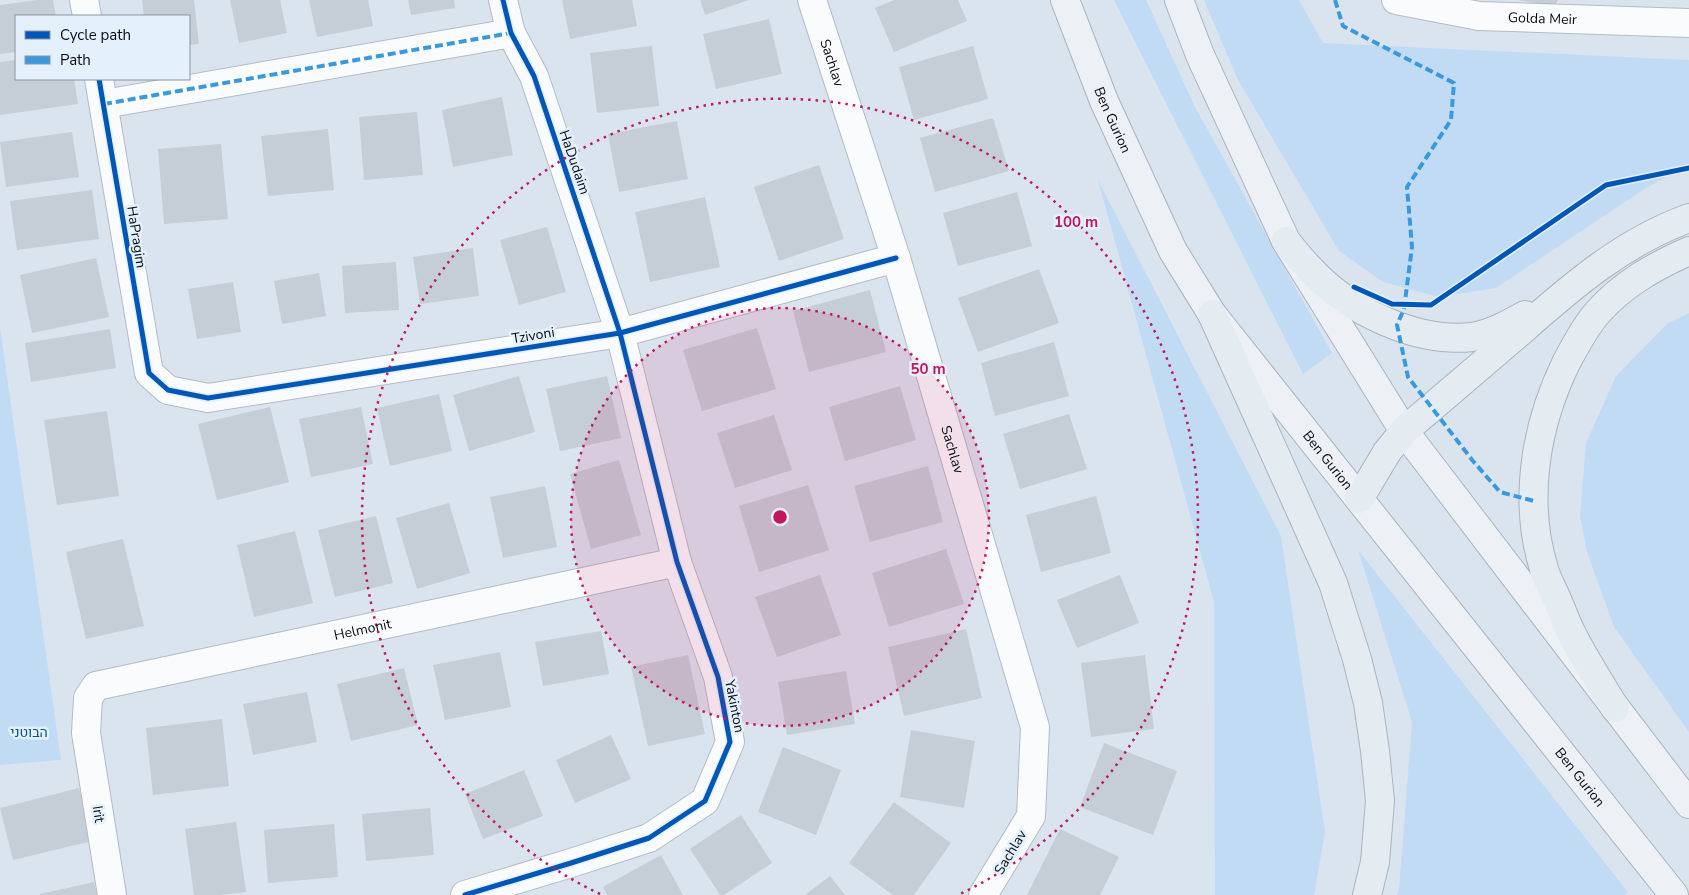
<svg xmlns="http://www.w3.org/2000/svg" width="1689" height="895" viewBox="0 0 1689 895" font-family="'Nunito Sans',Heebo,sans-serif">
  <rect width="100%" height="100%" fill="#dae4ef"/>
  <!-- green -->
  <path fill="#c2dbf4" d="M 1114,0 L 1146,0 L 1195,107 L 1332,353 L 1303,374 Z
    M 1204,0 L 1299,0 L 1323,43 L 1689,60 L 1689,164 L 1643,190 L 1496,288 L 1439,297 L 1383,282 L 1339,251 L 1238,80 Z
    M 1098,180 L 1281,536 L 1325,832 L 1314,895 L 1215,895 L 1214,602 Z
    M 1689,313 L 1689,732 L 1614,627 L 1587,552 L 1580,516 L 1586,443 L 1616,376 L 1668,323 Z
    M 0,327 L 61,760 L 0,765 Z
    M 1358,550 L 1628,892 L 1624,895 L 1397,895 L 1399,889 L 1412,722 Z"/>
  <!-- building -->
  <path fill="#c5cdd6" d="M 37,0 L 53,0 L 56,16 L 16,16 L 16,52 L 0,54 L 0,5 Z
    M 142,0 L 194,0 L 199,44 L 189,45 L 189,16 L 144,16 Z
    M 230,0 L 280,0 L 287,33 L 239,43 Z
    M 309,0 L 368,0 L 373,26 L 317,37 Z
    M 408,0 L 454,0 L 455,8 L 411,15 Z
    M 562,0 L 632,0 L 637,26 L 570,39 Z
    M 700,0 L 749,0 L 705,15 Z
    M 894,0 L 958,0 L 967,21 L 894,52 L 875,8 Z
    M 1519,0 L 1558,0 L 1554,7 Z
    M 769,19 L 782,74 L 716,89 L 703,34 Z
    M 652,46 L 659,106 L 597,113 L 590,53 Z
    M 973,46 L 988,99 L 914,120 L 899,67 Z
    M 16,60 L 16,79 L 74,79 L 78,104 L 0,115 L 0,62 Z
    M 502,97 L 513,155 L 453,167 L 442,110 Z
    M 417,112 L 423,175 L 364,180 L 359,117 Z
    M 993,118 L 1009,171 L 935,192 L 920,138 Z
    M 677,121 L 688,179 L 619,192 L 608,134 Z
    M 328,129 L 334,190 L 268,196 L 261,136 Z
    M 72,132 L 79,177 L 6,187 L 0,142 Z
    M 221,144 L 228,219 L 164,224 L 158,149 Z
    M 819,165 L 844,239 L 779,261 L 754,187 Z
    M 92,190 L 99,239 L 17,250 L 10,201 Z
    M 1017,192 L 1032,246 L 958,266 L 943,213 Z
    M 705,197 L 720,267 L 650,282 L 635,212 Z
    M 547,227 L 566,292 L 519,305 L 500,240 Z
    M 473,248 L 479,296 L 420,304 L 413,257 Z
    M 96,258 L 109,317 L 32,333 L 20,275 Z
    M 396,262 L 399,310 L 345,313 L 342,266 Z
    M 1039,269 L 1059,323 L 978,352 L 958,298 Z
    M 319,273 L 326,316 L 282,324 L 274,281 Z
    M 233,282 L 241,332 L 197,339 L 188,289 Z
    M 870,290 L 886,352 L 809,372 L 793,311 Z
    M 757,328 L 776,389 L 702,411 L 683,350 Z
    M 110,329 L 116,368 L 31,382 L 25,343 Z
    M 1054,342 L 1069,396 L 995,416 L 981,363 Z
    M 519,376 L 535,432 L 469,451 L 453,395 Z
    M 607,376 L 621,438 L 560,451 L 546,389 Z
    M 900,386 L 916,440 L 845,461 L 829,407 Z
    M 439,394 L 452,451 L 390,466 L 377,408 Z
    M 270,407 L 289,482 L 217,500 L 198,424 Z
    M 361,407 L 373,464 L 311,477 L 299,419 Z
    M 107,411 L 119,496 L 57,505 L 44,420 Z
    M 1069,414 L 1087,469 L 1020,489 L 1003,434 Z
    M 774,415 L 792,470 L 735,488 L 717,433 Z
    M 619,460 L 641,535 L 591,549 L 570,474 Z
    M 928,466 L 943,522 L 870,542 L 854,486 Z
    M 808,485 L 829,550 L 759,572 L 739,506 Z
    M 545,486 L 557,547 L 503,558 L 490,497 Z
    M 1096,496 L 1111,553 L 1041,572 L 1026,515 Z
    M 449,503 L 470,573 L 417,589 L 396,518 Z
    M 376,516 L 393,583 L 335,597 L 318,530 Z
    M 295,531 L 313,603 L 254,617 L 237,545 Z
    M 123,539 L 144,626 L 86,639 L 66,552 Z
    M 946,549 L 964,604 L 889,627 L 872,573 Z
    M 820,575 L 841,635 L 777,657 L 755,597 Z
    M 1120,575 L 1139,623 L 1077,648 L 1057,600 Z
    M 966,629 L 982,698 L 904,716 L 888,647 Z
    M 601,631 L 609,674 L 543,686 L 535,642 Z
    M 500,652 L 511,707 L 445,720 L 433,665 Z
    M 688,655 L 705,734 L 648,746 L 631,667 Z
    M 1145,655 L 1154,729 L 1091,737 L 1081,663 Z
    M 404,668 L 418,725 L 351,741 L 337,684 Z
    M 846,671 L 855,724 L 787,735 L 778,682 Z
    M 307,692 L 317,742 L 253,755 L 243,704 Z
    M 222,719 L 229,786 L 153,795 L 146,728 Z
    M 911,730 L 975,741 L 964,808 L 900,797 Z
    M 611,735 L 631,779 L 575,803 L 556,760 Z
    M 1104,743 L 1177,771 L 1153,835 L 1080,807 Z
    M 783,747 L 841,770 L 816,835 L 758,812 Z
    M 524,770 L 543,816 L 483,839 L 465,794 Z
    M 79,788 L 92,841 L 13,860 L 0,808 Z
    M 894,802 L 951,843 L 914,895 L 893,895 L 849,863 Z
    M 430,808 L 434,855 L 366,861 L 362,814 Z
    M 741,815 L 772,863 L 724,895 L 720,895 L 690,849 Z
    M 236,822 L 246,892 L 221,895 L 194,895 L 185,829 Z
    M 334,824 L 338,877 L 268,883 L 264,830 Z
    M 1060,829 L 1119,857 L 1100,895 L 1027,895 Z
    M 661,855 L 683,895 L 607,895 L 603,887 Z
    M 830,876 L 845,895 L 805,895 Z
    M 94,882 L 97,895 L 40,895 L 40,894 Z"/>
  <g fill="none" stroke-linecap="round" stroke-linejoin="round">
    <!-- minor casing -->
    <g stroke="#b4bbc4" stroke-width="30">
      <g id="minor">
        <path d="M 84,0 L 87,16"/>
        <path id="s1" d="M 812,0 L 896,258 L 1035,727 L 1031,816 L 983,895"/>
        <path id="s2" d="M 1396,0 L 1479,16 L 1689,23"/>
        <path d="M 99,79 L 149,373 L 168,390 L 208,398 L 620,333 L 896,258"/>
        <path d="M 104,104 L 511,33"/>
        <path id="s3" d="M 112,895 L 86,733 L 88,698 L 96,686 L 677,562"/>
        <path d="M 465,895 L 571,863 L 649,838 L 705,801 L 730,742 L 718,677 L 677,562 L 620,333 L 534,76 L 511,33 L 503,0"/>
      </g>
    </g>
    <!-- major casing -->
    <g stroke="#aab3be" stroke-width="30">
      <g id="major">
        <path id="s4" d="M 1065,0 L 1104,101 L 1173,251 L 1212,314 L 1674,895"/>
        <path d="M 1179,0 L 1200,55 L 1286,241 L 1404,431 L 1689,804"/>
      </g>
    </g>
    <!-- highway casing -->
    <g stroke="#aab3be" stroke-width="30">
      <path id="highway" d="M 1286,241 C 1294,251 1302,261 1311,270 C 1349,311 1416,343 1472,337 C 1491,334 1509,324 1525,315
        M 1212,314 L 1333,583 L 1357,659 L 1368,703 L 1375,751 L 1380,801 L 1375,862 L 1367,895
        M 1359,499 L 1387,452 L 1404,431 C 1443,398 1481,365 1520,332 C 1572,286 1623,242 1689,218
        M 1615,708 C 1601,684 1585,660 1573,636 C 1566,623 1562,610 1556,597 C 1552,588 1547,579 1544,569 C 1523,501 1535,427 1566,363 C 1575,346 1585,327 1598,312 C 1623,284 1655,266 1689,251"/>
    </g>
    <!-- minor -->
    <use href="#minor" stroke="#f9fbfd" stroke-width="28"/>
    <!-- major -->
    <use href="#major" stroke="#edf1f6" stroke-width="28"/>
    <!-- highway -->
    <use href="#highway" stroke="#e4ebf1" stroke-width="28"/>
    <!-- quiet -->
    <path stroke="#3999de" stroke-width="4" stroke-dasharray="8 4" stroke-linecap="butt" d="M 1335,0 L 1343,26 L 1454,83 L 1451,120 L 1407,187 L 1412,247 L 1404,309 L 1397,325 L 1408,377 L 1473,461 L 1500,492 L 1534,501
      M 104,104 L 511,33"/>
    <!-- cycleway casing -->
    <g stroke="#e4f0fc" stroke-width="8">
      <path id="cycleway" d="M 99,79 L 149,373 L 168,390 L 208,398 L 620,333 L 896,258
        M 1354,287 L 1392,304 L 1431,305 L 1606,185 L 1689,168
        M 465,895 L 571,863 L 649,838 L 705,801 L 730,742 L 718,677 L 677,562 L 620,333 L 534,76 L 511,33 L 503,0"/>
    </g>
    <!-- cycleway -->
    <use href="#cycleway" stroke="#0057b8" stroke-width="5"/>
  </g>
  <!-- distance rings -->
  <circle cx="780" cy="517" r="209" fill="#c2185b" fill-opacity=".12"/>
  <g fill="none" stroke="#c2185b" stroke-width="2.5" stroke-dasharray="2.5 5">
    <circle cx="780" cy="517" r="209"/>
    <path d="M600 894A418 418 0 1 1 960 894"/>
  </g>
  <g text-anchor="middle" stroke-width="5" stroke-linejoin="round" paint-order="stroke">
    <!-- street labels -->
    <g font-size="14" fill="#070d13" stroke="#e4f0fc">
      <text dy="5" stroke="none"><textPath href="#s2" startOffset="148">Golda Meir</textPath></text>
      <text dy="5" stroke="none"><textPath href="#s1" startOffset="66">Sachlav</textPath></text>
      <text dy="5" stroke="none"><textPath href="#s4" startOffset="129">Ben Gurion</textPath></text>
      <text transform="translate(575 162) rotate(71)" y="5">HaDudaim</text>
      <text transform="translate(137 237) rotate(81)" y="5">HaPragim</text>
      <text transform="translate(533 335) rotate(-9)" y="5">Tzivoni</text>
      <text dy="5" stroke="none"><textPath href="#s1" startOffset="471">Sachlav</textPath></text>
      <text dy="5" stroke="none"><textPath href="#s4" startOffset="534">Ben Gurion</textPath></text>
      <text dy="5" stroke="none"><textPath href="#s3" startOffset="486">Helmonit</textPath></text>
      <text transform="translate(735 706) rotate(79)" y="5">Yakinton</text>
      <text dy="5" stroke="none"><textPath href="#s4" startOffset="939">Ben Gurion</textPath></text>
      <text transform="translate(99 814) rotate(81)" y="5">Irit</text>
      <text transform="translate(1010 852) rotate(-59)" y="5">Sachlav</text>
    </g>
    <!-- park labels -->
    <g font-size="14" fill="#045793" stroke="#e4f0fc">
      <text x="29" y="737">הבוטני</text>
    </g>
  </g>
  <circle cx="780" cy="517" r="8" fill="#c2185b" stroke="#e4f0fc" stroke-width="2.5"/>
  <g font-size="15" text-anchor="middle" font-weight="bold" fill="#c2185b" stroke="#e4f0fc" stroke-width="5" stroke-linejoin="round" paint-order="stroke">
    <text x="1076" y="227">100 m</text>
    <text x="928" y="374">50 m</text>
  </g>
  <!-- legend -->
  <rect x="15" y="15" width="175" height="65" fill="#e4f0fc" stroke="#8c959f"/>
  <rect x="25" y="31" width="25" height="8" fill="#0057b8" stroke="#8c959f"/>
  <text x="60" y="40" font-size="15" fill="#070d13">Cycle path</text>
  <rect x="25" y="56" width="25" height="8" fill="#3999de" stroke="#8c959f"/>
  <text x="60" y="65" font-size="15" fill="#070d13">Path</text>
</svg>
